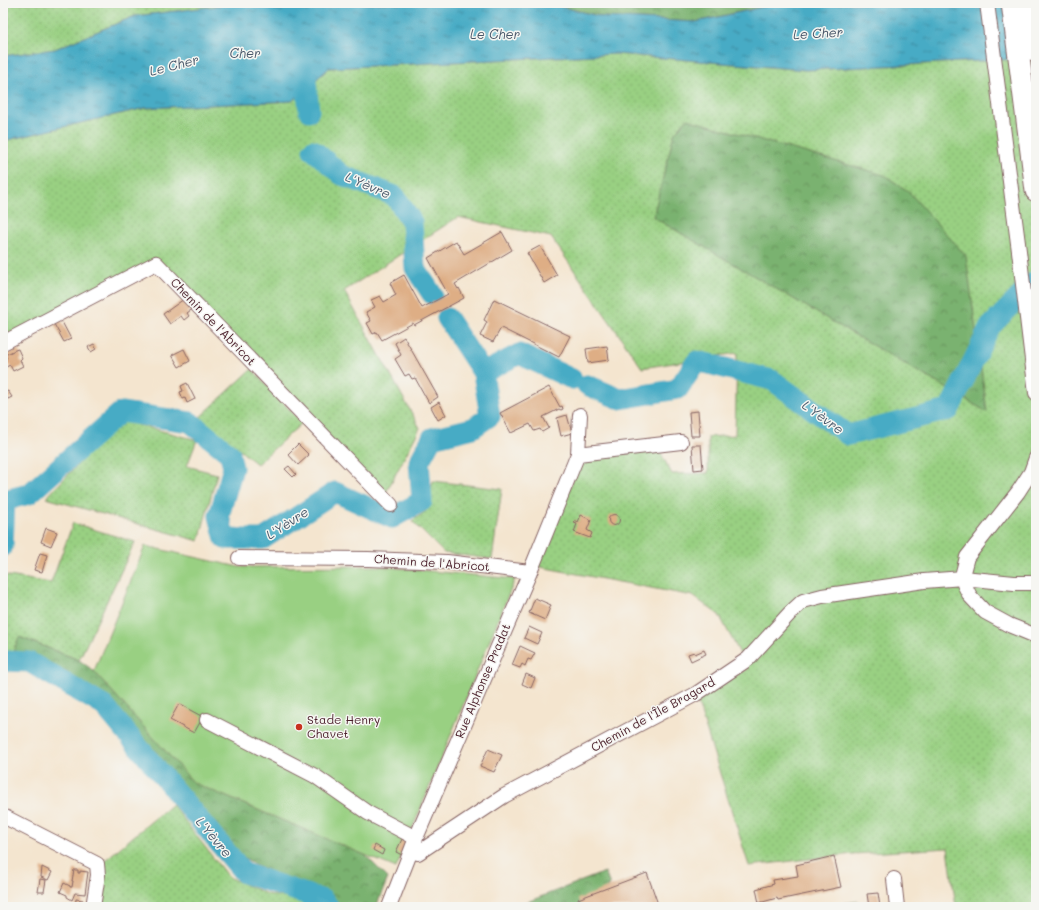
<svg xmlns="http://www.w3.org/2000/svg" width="1039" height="910" viewBox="0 0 1039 910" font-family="Mali,sans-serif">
  <defs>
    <pattern id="green-dots" width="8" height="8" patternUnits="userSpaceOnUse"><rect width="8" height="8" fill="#99d082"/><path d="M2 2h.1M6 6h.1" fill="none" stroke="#85b270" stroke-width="1.8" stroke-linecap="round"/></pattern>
    <pattern id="forest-crowns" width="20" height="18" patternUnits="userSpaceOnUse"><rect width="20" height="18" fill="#7ab270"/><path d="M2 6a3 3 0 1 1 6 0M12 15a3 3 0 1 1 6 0" fill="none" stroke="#66905c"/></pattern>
    <pattern id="water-ripples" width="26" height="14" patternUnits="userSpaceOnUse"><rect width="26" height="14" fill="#46abc5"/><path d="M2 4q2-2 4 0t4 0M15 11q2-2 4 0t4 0" fill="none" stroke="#3c8ba0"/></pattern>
  </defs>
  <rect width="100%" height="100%" fill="#f6f6f2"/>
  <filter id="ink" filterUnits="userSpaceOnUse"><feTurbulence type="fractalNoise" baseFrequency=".025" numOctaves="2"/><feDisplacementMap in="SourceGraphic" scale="8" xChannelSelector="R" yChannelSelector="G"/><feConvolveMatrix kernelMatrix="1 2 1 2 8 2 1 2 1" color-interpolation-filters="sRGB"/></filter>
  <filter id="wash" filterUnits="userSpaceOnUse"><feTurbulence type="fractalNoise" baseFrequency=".012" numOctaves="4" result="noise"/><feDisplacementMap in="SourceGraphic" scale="16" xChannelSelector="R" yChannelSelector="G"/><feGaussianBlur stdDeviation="0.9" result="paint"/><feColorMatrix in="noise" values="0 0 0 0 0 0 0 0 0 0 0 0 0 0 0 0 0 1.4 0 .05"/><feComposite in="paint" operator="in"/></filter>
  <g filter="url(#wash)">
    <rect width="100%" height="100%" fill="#f4e5cf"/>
    <!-- green -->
    <path fill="url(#green-dots)" stroke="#727856" d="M 3,3 L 241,3 L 135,16 L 55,49 L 3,56 Z
      M 616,54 L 806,70 L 1036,58 L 1036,907 L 956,907 L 948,848 L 853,854 L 749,866 L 697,700 L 748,668 L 719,615 L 693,596 L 535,566 L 579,467 L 601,452 L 658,448 L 672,474 L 708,473 L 708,437 L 735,435 L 737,353 L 642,368 L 551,237 L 458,217 L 344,291 L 420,428 L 382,500 L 156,265 L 3,337 L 3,141 L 145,108 L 292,101 L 329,68 Z
      M 252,369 L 302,423 L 257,464 L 199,418 Z
      M 120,420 L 197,440 L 187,466 L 217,474 L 199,541 L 46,498 Z
      M 433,481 L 502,489 L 492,559 L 444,553 L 412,521 L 426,511 Z
      M 73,523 L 135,542 L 79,660 L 19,637 L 13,653 L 3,653 L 3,575 L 51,583 Z
      M 172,804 L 228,877 L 267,894 L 318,904 L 321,907 L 97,907 L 104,861 Z
      M 858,901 L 859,907 L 823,907 Z"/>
    <!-- forest -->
    <path fill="url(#forest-crowns)" stroke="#62684e" d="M 545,3 L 780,3 L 696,22 L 603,17 Z
      M 687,119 L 884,175 L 908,191 L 966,256 L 987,412 L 653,217 L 674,134 Z
      M 19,637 L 79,660 L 94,671 L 194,783 L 365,855 L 388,878 L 376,907 L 334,907 L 327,898 L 274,876 L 235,852 L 104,699 L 48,664 L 13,653 Z
      M 605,872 L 610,885 L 585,907 L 514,907 Z"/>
    <!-- pitch -->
    <path fill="#99d082" stroke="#727856" d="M 145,546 L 239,567 L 376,566 L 515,579 L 396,868 L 194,783 L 94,671 Z"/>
    <!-- water -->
    <path fill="url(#water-ripples)" stroke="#486578" d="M 241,3 L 545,3 L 603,17 L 696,22 L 780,3 L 1036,3 L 1036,58 L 806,70 L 616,54 L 329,68 L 292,101 L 145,108 L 3,141 L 3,56 L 55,49 L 135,16 Z"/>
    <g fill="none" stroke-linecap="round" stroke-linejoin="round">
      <!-- river -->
      <path stroke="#46abc5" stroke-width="21" d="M 304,60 L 309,111
        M 313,150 L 342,175 L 395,196 L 412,222 L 415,268 L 432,294
        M 483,373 L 519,354 L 572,379
        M 587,385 L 620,399 L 678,389 L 697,361 L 772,380 L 848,435 L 949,410 L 990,327 L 1034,282 L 1036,281
        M 3,499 L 5,500 L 29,494 L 121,412 L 190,422 L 230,454 L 233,468 L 219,516 L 225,539 L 263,539 L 335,492 L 392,518 L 422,501 L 419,462 L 432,438 L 473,428 L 490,416 L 483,373 L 447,318
        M 3,546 L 5,500
        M 3,661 L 29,662 L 104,706 L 244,873 L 323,900 L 329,907"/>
    </g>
    <g id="blocks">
      <!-- building -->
      <path fill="#deae85" d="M 502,232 L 512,250 L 455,284 L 458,289 L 459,288 L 464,298 L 414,325 L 413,323 L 382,340 L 377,332 L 373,334 L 367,323 L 371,321 L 366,312 L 375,307 L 371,300 L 380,296 L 384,302 L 396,295 L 390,283 L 404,275 L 422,308 L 448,294 L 428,258 L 456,241 L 464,254 Z
        M 540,246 L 557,275 L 544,283 L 527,253 Z
        M 184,299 L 191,310 L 187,313 L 189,316 L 184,320 L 181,316 L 170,324 L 163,314 Z
        M 494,299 L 570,336 L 559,357 L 501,328 L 493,342 L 480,336 L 487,322 L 484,320 Z
        M 61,320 L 71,339 L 64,342 L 54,324 Z
        M 404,337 L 438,397 L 429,403 L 415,378 L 412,379 L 409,374 L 405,376 L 395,359 L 401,355 L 395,343 Z
        M 94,344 L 96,349 L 91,352 L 88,347 Z
        M 607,346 L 609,360 L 588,363 L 586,349 Z
        M 18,349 L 22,358 L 20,360 L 23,366 L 13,371 L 10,365 L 6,367 L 3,362 L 3,360 L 7,358 L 5,355 L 15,350 Z
        M 184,349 L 190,361 L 179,367 L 172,355 Z
        M 187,383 L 195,399 L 187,403 L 185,398 L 183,399 L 180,392 L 183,391 L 181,386 Z
        M 549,387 L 560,407 L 562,406 L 563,409 L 561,410 L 559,409 L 543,417 L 549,428 L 542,432 L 540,429 L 534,431 L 530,424 L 511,433 L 500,413 Z
        M 8,391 L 12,397 L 8,399 L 4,393 Z
        M 439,402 L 446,415 L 438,420 L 431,407 Z
        M 698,411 L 700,436 L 691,436 L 689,412 Z
        M 567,415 L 572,433 L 561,436 L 557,418 Z
        M 298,444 L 309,455 L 298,465 L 288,454 Z
        M 692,445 L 701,445 L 703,469 L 694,470 Z
        M 289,466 L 296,474 L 293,477 L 285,469 Z
        M608.5 520a5.5 5.5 0 1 1 11 0a5.5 5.5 0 1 1-11 0Z
        M 581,515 L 591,520 L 587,530 L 592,533 L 590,538 L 574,532 L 577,524 L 574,523 L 575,520 L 578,522 Z
        M 46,528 L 57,532 L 51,546 L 41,542 Z
        M 40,553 L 47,555 L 42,572 L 34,570 Z
        M 535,598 L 551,605 L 545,620 L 529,613 Z
        M 529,627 L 542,633 L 537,644 L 524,638 Z
        M 520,646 L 535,653 L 531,660 L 528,659 L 525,666 L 522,664 L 520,668 L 512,665 Z
        M 704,650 L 706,654 L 691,661 L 688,654 L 694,652 L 695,654 Z
        M 526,674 L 535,678 L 531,688 L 522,684 Z
        M 179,704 L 203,717 L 194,733 L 170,720 Z
        M 488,749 L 502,755 L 494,772 L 480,766 Z
        M 403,837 L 408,839 L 402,855 L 396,852 Z
        M 375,845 L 384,850 L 382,855 L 373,850 Z
        M 834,856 L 841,887 L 778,900 L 777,898 L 759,903 L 756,889 L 774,884 L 773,880 L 798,876 L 796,865 Z
        M 42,867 L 52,872 L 48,880 L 41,877 Z
        M 74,870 L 78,870 L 78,873 L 80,873 L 80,871 L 88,872 L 85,894 L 75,893 L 72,900 L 67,897 L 67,895 L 60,892 L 64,883 L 70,886 L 70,887 L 72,887 L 73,881 L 72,881 Z
        M 647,873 L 659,907 L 581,907 L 578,899 Z
        M 40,879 L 46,880 L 44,892 L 38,892 Z
        M 878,893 L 880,907 L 869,907 L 867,894 Z
        M 76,899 L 83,900 L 82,907 L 75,907 Z"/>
    </g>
  </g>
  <g filter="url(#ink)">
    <use href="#blocks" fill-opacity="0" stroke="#866464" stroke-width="1"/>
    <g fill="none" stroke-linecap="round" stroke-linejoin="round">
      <!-- minor casing -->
      <g stroke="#866464" stroke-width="16">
        <path id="minor" d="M 987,3 L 1019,251 L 1036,393
          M 3,343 L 156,263 L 391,505
          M 578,454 L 681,442
          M 1036,458 L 1031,472 L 1018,492 L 967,557 L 963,572 L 964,584 L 970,596 L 985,612 L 1009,625 L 1036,636
          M 239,558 L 368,559 L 447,562 L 530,572
          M 207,720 L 315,776 L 368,813 L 416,838
          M 3,816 L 97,864 L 98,875 L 93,907
          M 411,851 L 418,853 L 504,796 L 696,694 L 748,659 L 790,613 L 803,601 L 822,596 L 924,581 L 963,578 L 1014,583 L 1036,583
          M 894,879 L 897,907
          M 389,907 L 416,838 L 530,572 L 578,454 L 580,415"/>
      </g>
      <!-- highway casing -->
      <g stroke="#866464" stroke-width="23">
        <path id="highway" d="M 1012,3 L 1036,191
          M 1030,3 L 1036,51"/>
      </g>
      <!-- minor -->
      <use href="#minor" stroke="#fff" stroke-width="14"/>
      <!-- highway -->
      <use href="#highway" stroke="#fff" stroke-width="21"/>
    </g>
  </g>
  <!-- markers -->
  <circle fill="#c8321e" stroke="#f6f6f2" stroke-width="1.5" cx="299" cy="727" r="4"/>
  <g text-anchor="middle" stroke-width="3" stroke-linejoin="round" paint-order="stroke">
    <!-- street labels -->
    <g font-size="12" fill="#4a1f2b" stroke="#f6f6f2">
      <text transform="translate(213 322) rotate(46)" y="4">Chemin de l'Abricot</text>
      <text transform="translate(432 563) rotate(4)" y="4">Chemin de l'Abricot</text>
      <text transform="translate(483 681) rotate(-67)" y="4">Rue Alphonse Pradat</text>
      <text transform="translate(653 715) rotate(-29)" y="4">Chemin de l'Île Bragard</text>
    </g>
    <!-- poi labels -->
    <g font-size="12" fill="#4a1f2b" stroke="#f6f6f2" text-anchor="start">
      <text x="307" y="724">Stade Henry<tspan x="307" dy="14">Chavet</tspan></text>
    </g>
    <!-- water labels -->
    <g font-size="13" font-style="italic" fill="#485769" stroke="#f6f6f2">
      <text transform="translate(818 33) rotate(-3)" y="5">Le Cher</text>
      <text x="495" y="39">Le Cher</text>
      <text x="245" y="58">Cher</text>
      <text transform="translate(174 65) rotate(-14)" y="5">Le Cher</text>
      <text transform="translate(368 185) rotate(23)" y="5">L'Yèvre</text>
      <text transform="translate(823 417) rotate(36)" y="5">L'Yèvre</text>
      <text transform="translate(287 523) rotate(-33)" y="5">L'Yèvre</text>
      <text transform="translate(214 837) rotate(50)" y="5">L'Yèvre</text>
    </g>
  </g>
  <!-- margin -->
  <rect width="1039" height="910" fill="none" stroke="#f6f6f2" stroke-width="16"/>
</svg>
